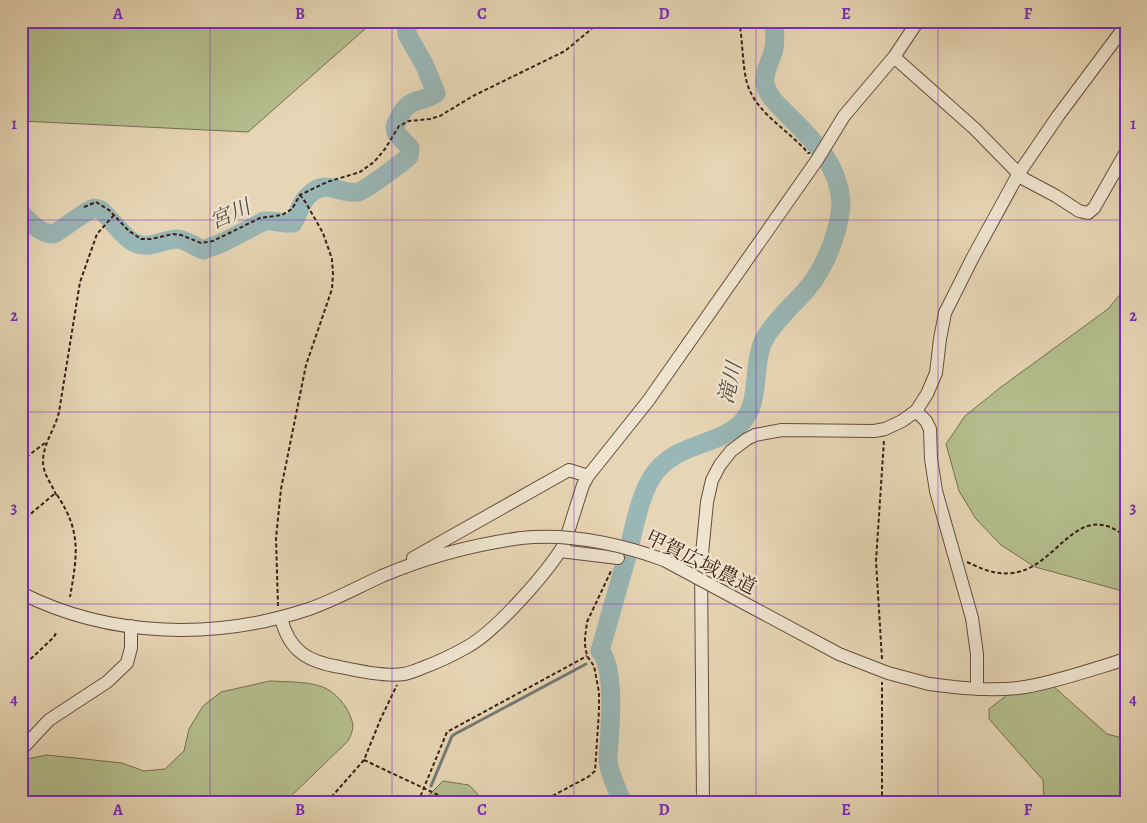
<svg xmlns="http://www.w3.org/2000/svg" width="1147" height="823" viewBox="0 0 1147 823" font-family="Alegreya,'Noto Serif JP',serif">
  <rect width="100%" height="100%" fill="#e7d6b5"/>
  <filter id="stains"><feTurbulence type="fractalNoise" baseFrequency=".004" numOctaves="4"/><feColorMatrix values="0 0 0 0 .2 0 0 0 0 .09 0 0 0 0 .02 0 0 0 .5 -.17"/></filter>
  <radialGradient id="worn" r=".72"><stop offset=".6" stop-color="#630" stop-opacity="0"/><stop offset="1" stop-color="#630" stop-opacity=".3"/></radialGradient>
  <!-- green -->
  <path fill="#b4be8e" stroke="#776e50" d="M 21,21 L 374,21 L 248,132 L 21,121 Z
    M 1126,287 L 1126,592 L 1035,567 L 1001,545 L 976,519 L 959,491 L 946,444 L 965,416 L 1001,387 L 1108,309 Z
    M 270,681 C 286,682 313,681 327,689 C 339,695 352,713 353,726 C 353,731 350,737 348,741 L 285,802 L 21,802 L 21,760 L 47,755 L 122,763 L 144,771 L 165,769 L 184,751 L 189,729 L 203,706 L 221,692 Z
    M 1020,685 L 1053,686 L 1107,734 L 1126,739 L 1126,802 L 1044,802 L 1043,780 L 989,719 L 989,709 Z
    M 443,781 L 469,785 L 485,802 L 422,802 Z"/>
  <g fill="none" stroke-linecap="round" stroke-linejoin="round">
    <!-- stream -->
    <path stroke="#737a75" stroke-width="3" d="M 431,786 L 452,736 L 455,734 L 586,664
      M 424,802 L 425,800"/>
    <!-- river -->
    <path stroke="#99b7b6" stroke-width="19" d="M 21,213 C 30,222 40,234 54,234 L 86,212 L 94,208 L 101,210 C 111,219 124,238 135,243 C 150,250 163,239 178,239 C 186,240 196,247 203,250 L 224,242 L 264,221 C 274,220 283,224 293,223 C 301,210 300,200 314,191 C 328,181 343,195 358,192 C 364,191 405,161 409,156 C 410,153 410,151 410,148 L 396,133 L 395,126 C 400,115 404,105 416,101 C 424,98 429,99 436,93 L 425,66 L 407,34 L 407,28 L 410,21
      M 622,802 C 617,787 609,775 608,760 C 609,735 617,670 600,651 C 609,619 618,588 627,556 C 634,530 638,500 652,477 C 674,442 717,447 741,423 C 762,403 751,363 765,338 C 776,319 793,305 807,289 C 822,271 831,250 837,228 C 839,220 841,211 841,202 C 838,161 811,139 784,111 C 776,103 768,96 765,84 C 763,71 772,60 774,48 C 776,39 774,30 774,21"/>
    <!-- minor casing -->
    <g stroke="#654d3c" stroke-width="14">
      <path id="minor" d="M 894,57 L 975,129 L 1024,179 L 1056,196 L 1079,211 L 1088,213 L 1094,208 L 1126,152
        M 916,411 L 926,421 L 930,429 L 931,459 L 936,491 L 972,618 L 977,654 L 977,689
        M 560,551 L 618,558
        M 413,558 L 569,470 L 588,476
        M 21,593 C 110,638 216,640 309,609 C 335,600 358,587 382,576 C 429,556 471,545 521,538
        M 281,618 C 289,651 308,662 340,667 C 358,671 386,677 404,674 C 410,673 417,670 422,668 C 438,662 453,655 467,647 C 496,631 546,574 564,545 L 583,485 L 588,476 L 648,401 L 817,160 L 844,116 L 894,57 L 918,21
        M 929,684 C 960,688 994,692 1025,687 C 1060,681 1093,669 1126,659
        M 21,750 L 49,720 L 107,682 L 127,663 L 131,648 L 131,626
        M 703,802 L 701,564 L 707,502 L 712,480 L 720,465 L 731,451 L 747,439 L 755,435 L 782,430 L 874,431 L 885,429 L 902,421 L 916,411 L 927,394 L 936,373 L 940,339 L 945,313 L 973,257 L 1019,173 L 1058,116 L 1126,25"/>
    </g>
    <!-- path -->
    <path stroke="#3a1f13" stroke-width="2" stroke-dasharray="4 2.5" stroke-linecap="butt" d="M 739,21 C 743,41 742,64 747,83 C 756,114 789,130 808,153 L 810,153
      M 84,207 L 96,202 L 109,210 L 129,231 L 141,239 L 151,239 L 173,234 L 181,235 L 201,243 L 213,241 L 260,218 L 282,215 L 292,209 L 300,195 L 327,182 L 360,172 L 374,162 L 385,149 L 399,126 L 409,121 L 430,119 L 440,116 L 473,96 L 565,51 L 601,21
      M 21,461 L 45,443
      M 56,495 C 53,486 46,478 44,469 C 39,449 55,430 59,412 L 80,282 L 97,234 L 114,215
      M 21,522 L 53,495 L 57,495 C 82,532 77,556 70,597
      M 967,562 C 982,569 995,575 1012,573 C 1058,569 1076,496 1126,537
      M 278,606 L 276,538 L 281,489 L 306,365 L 332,289 L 333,274 L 332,259 L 323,233 L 306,203 L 301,196
      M 882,659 L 876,561 L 884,440
      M 21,668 L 54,637 L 57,631
      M 364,760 L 453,802
      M 327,802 L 364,760 L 381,718 L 397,685
      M 418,802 L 447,732 L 587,656
      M 541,802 L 588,777 L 595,771 L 599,711 L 599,692 L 594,666 L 587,656 L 585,645 L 585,638 L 587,622 L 612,569
      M 882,802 L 882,682"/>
    <!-- minor -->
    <use href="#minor" stroke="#efe4cf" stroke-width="12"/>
    <!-- minor-bridge casing -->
    <g stroke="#654d3c" stroke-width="14" stroke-linecap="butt">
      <path id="minor-bridge" d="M 521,538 C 570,533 617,543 664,560 L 839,654 L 888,673 L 929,684"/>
    </g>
    <!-- minor-bridge -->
    <use href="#minor-bridge" stroke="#efe4cf" stroke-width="12"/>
  </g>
  <!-- grid -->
  <path fill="none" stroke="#7b2cbf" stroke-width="1" stroke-opacity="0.55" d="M 210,21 L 210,802M 392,21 L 392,802M 574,21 L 574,802M 756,21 L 756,802M 938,21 L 938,802M 21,220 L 1126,220M 21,412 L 1126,412M 21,604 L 1126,604"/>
  <g text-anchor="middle" stroke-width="4.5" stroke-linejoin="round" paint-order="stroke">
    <!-- street labels -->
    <g font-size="20" fill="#3a1f13" stroke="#efe4cf">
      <text transform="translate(701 562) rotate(26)" y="7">甲賀広域農道</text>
    </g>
    <!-- water labels -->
    <g font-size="21" font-style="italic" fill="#564d44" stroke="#efe4cf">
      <text transform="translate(230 214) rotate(-24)" y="7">宮川</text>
      <text transform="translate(730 383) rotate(-77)" y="7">滝川</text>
    </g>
  </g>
  <!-- margin -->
  <rect width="1147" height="823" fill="none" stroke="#e7d6b5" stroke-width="55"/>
  <rect x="28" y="28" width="1092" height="768" fill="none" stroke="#7b2cbf" stroke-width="2"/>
  <g font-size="16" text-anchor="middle" font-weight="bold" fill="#7b2cbf">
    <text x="118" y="19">A</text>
    <text x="300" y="19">B</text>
    <text x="482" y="19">C</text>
    <text x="664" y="19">D</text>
    <text x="846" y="19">E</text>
    <text x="1028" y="19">F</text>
    <text x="14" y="129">1</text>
    <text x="1133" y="129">1</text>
    <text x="14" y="321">2</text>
    <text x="1133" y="321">2</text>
    <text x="14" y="513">3</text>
    <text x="1133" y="513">3</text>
    <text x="14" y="705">4</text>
    <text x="1133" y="705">4</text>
    <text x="118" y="815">A</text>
    <text x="300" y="815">B</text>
    <text x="482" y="815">C</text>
    <text x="664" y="815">D</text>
    <text x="846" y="815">E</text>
    <text x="1028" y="815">F</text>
  </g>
  <rect width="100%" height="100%" filter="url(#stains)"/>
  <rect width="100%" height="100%" fill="url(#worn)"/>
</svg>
